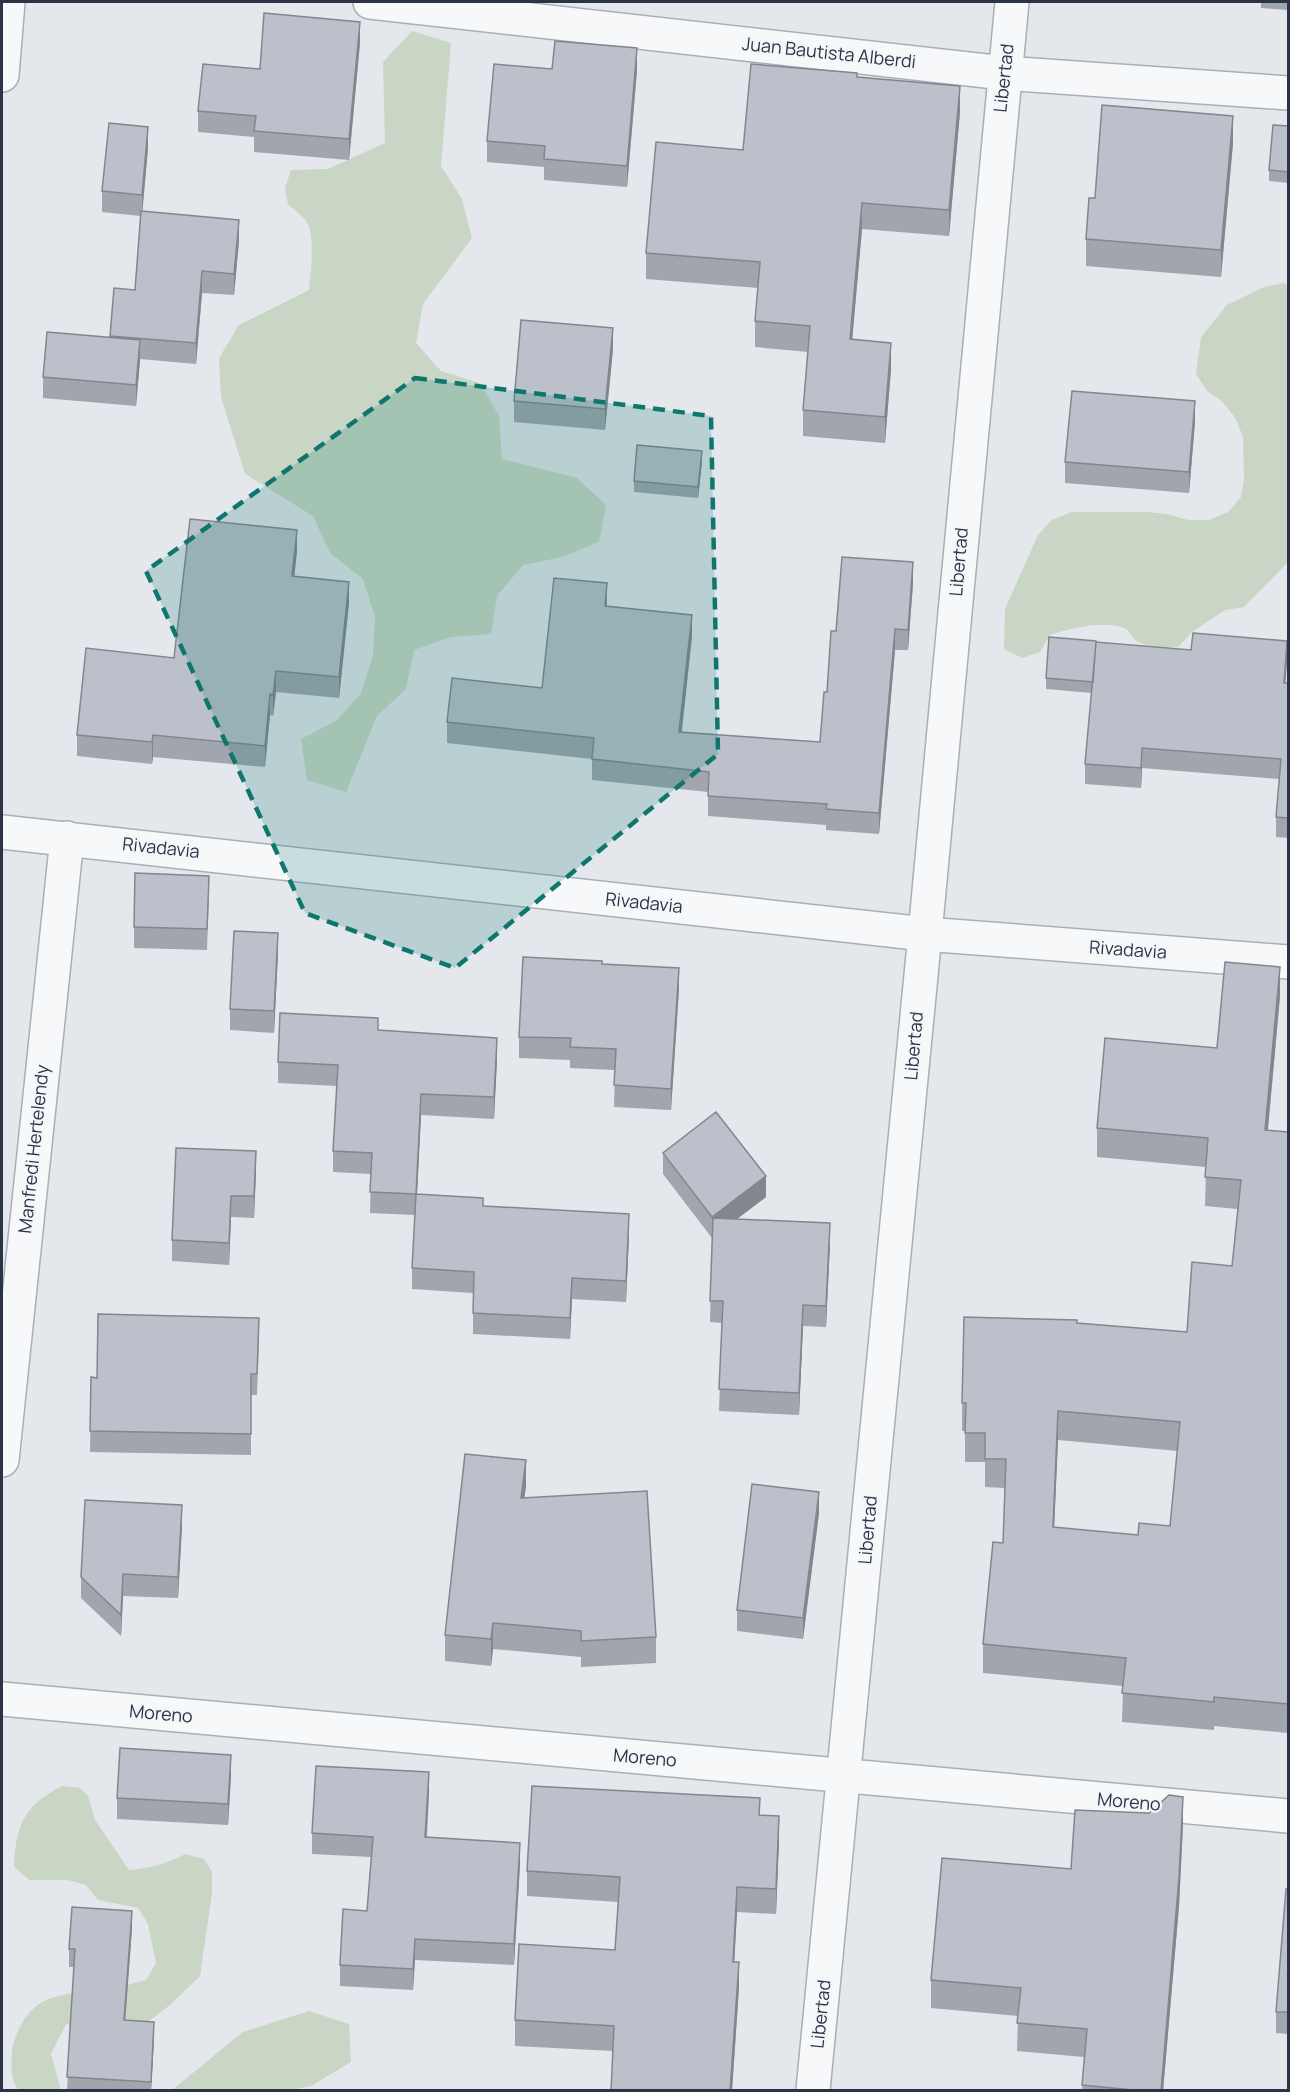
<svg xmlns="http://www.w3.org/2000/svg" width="1290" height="2092" viewBox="0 0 1290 2092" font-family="Manrope,sans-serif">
  <rect width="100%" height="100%" fill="#e4e7ec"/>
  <!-- green -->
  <path fill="#c9d6c5" d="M 412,31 L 451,43 L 441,166 L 462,199 L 472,238 L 423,304 L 416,343 L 441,371 L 480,383 L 499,416 L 502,459 L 577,478 L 606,505 L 599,542 L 562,557 L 523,565 L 497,596 L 491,634 L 451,637 L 414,650 L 406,689 L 377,716 L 346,792 L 307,780 L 301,739 L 336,721 L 361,693 L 373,656 L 375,617 L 363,579 L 330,553 L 313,516 L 245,474 L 221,397 L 219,358 L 239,325 L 309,290 C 311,274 314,240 309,226 C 305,217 295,210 288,204 L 285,188 L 291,170 L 328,169 L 385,143 L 383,62 Z
    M 1284,283 L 1288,286 L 1288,562 L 1244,607 L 1225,610 L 1192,632 L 1178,647 C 1165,647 1148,648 1137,641 C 1132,637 1129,630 1124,628 C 1104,620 1069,628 1050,635 L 1040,652 L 1022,658 L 1004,649 L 1005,609 L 1038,535 L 1052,520 L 1072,512 L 1147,512 L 1167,514 L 1188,520 L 1209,520 L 1228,512 L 1241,497 L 1244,478 L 1243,437 L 1236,419 L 1223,402 L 1207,391 L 1196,374 L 1201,337 L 1227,305 L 1264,287 Z
    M 62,1786 L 80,1788 L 88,1796 L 95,1820 L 129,1870 C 150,1868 167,1864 185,1854 L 204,1859 L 212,1872 L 212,1893 L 200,1976 L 170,2005 L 141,2027 L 66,2024 L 51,2054 L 61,2090 L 19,2090 C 10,2080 11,2065 12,2051 C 13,2042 17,2033 21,2025 C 39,1990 72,1995 106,1990 C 119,1988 133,1983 146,1980 L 156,1963 L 148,1924 L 138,1908 L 98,1900 L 86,1885 L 68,1880 L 29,1880 L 14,1866 C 16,1824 24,1806 62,1786 Z
    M 309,2011 L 349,2024 L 351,2062 L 311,2086 L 291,2090 L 172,2090 L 243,2032 Z"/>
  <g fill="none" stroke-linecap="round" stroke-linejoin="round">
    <!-- minor casing -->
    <g stroke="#a9aeb7" stroke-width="36">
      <path id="minor" d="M 370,2 L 1004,73 L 1288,93
        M 2,75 L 8,2
        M 2,832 L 925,934 L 1288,962
        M 2,1460 L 67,838
        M 2,1699 L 1288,1816
        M 813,2090 L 925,934 L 1012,2"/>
    </g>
    <!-- minor -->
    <use href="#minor" stroke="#f7f8fa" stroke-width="33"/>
  </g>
  <!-- wall -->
  <path fill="#a1a5ae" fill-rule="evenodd" d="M 1261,2 L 1288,2 L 1288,10 L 1261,8 Z
    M 360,43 L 349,160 L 254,152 L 254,137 L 198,132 L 198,111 L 260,69 Z
    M 552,69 L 637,70 L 627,187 L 544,180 L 544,167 L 487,162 L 487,141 Z
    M 857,77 L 960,112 L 949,236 L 862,229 L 852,339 L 891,369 L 885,443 L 803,436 L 803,410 L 808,352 L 755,347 L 755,321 L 758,288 L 646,279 L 646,253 L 743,150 Z
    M 1288,126 L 1288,183 L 1269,181 L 1269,170 Z
    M 1233,143 L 1221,277 L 1086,266 L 1086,239 L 1095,198 Z
    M 148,148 L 142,211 L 239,241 L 234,295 L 202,293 L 196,364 L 140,359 L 136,406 L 43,398 L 43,377 L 110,337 L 114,288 L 135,290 L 141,216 L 102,212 L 102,191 Z
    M 613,349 L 605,430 L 514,422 L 514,401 Z
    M 1195,422 L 1189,493 L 1065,483 L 1065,462 Z
    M 702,462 L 698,498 L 634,492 L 634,481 Z
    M 297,551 L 294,577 L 349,603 L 339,698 L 276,692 L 273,716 L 270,715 L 265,767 L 153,757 L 152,764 L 77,756 L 77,735 L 174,658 Z
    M 913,583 L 908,650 L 895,650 L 879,834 L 826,830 L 826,825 L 708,816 L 708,792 L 592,780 L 592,759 L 447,743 L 447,722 L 542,688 L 692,636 L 682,732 L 820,742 L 836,631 Z
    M 1287,662 L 1285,683 L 1288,683 L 1288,838 L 1276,837 L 1276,817 L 1279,779 L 1142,768 L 1141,788 L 1085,784 L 1085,764 L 1092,693 L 1046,689 L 1046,678 Z
    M 209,897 L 207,950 L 134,948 L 134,927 Z
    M 278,954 L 274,1033 L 230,1030 L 230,1009 Z
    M 602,964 L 679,989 L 671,1110 L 614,1107 L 615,1070 L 570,1068 L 570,1060 L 519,1058 L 519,1037 Z
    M 1280,996 L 1268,1130 L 1288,1132 L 1288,1733 L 1214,1726 L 1214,1730 L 1122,1722 L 1123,1686 L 983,1673 L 983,1644 L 1003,1543 L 1005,1488 L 985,1487 L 985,1462 L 965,1462 L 965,1431 L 962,1431 L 962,1403 L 1077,1323 L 1187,1332 L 1232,1266 L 1238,1209 L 1205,1206 L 1206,1167 L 1097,1157 L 1097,1128 L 1217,1048 ZM 1058,1440 L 1178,1451 L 1170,1526 L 1138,1535 L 1054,1527 Z
    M 378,1030 L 497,1059 L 494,1119 L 421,1115 L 417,1194 L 483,1206 L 629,1235 L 626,1302 L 572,1299 L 570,1339 L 473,1334 L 473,1293 L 412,1289 L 412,1268 L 415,1215 L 370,1213 L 371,1174 L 333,1172 L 333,1151 L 337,1086 L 278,1083 L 278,1062 Z
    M 663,1153 L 766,1197 L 737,1219 L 830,1244 L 826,1327 L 803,1326 L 799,1415 L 719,1411 L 722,1323 L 710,1322 L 712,1238 L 663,1174 Z
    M 256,1172 L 254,1218 L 231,1217 L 229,1265 L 172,1261 L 172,1240 Z
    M 259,1340 L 257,1395 L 251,1395 L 251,1455 L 90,1452 L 91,1377 L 97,1378 Z
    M 526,1486 L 524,1498 L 656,1637 L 656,1663 L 581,1667 L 581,1657 L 493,1649 L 491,1666 L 445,1661 L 445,1635 Z
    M 819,1513 L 803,1639 L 737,1631 L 737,1610 Z
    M 182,1526 L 178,1598 L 123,1596 L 121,1636 L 81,1598 L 81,1577 Z
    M 231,1776 L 228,1825 L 117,1819 L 117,1798 Z
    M 429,1793 L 427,1837 L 520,1864 L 514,1965 L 415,1960 L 413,1990 L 340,1986 L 340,1965 L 367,1911 L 371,1857 L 312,1854 L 312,1833 Z
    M 760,1815 L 779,1841 L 776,1914 L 737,1912 L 734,1962 L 739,1987 L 732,2091 L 611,2091 L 613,2051 L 515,2046 L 515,2020 L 615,1950 L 618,1902 L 527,1896 L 527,1871 Z
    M 1183,1825 L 1179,1906 L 1163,2091 L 1082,2091 L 1084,2057 L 1017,2051 L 1018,2016 L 931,2008 L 931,1980 L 1071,1869 Z
    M 1288,1889 L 1288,2034 L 1276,2033 L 1276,2012 Z
    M 132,1928 L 125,2021 L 154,2040 L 151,2091 L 67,2091 L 74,1967 L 69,1967 L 69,1949 Z"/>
  <!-- shaded-wall -->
  <path fill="#83868d" d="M 360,22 L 360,43 L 349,160 L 349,139 Z
    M 637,48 L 637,70 L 627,187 L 627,166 Z
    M 960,86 L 960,112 L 949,236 L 949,210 Z
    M 1233,116 L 1233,143 L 1221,277 L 1221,250 Z
    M 148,127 L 148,148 L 142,216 L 142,195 Z
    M 862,203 L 862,229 L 850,365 L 850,339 Z
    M 239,220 L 239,241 L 234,295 L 234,274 Z
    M 202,271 L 202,293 L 196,364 L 196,343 Z
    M 613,328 L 613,349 L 605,430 L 605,409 Z
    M 140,340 L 140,361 L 136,406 L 136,385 Z
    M 891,343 L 891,369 L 885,443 L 885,417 Z
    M 1195,401 L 1195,422 L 1189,493 L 1189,472 Z
    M 702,451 L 702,462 L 698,498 L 698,487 Z
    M 297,530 L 297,551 L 292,598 L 292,576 Z
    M 913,562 L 913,583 L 908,650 L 908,630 Z
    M 349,582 L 349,603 L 339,698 L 339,677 Z
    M 607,583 L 607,604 L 605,627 L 605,606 Z
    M 692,615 L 692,636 L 679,752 L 679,732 Z
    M 895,629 L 895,650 L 879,834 L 879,813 Z
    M 1287,641 L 1287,662 L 1284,703 L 1284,683 Z
    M 276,671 L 276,692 L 273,716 L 273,695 Z
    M 270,694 L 270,715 L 265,767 L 265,746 Z
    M 153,735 L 153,757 L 152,764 L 152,742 Z
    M 1142,748 L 1142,768 L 1141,788 L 1141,768 Z
    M 278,933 L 278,954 L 274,1033 L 274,1011 Z
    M 1280,967 L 1280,996 L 1265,1159 L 1265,1130 Z
    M 679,968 L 679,989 L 671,1110 L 671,1089 Z
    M 497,1038 L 497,1059 L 494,1119 L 494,1097 Z
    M 421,1094 L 421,1115 L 416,1215 L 416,1194 Z
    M 256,1151 L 256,1172 L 254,1218 L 254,1196 Z
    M 766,1176 L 766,1197 L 712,1238 L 712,1217 Z
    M 231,1196 L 231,1217 L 229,1265 L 229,1243 Z
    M 629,1214 L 629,1235 L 626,1302 L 626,1281 Z
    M 830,1223 L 830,1244 L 826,1327 L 826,1306 Z
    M 572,1278 L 572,1299 L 570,1339 L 570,1318 Z
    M 803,1305 L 803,1326 L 799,1415 L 799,1393 Z
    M 1058,1411 L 1058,1440 L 1053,1555 L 1053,1527 Z
    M 526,1460 L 526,1486 L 521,1524 L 521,1498 Z
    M 819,1492 L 819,1513 L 803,1639 L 803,1618 Z
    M 182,1505 L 182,1526 L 178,1598 L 178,1577 Z
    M 123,1574 L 123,1596 L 121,1636 L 121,1615 Z
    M 493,1623 L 493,1649 L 491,1666 L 491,1639 Z
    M 231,1755 L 231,1776 L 228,1825 L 228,1804 Z
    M 429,1772 L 429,1793 L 425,1858 L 425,1837 Z
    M 1183,1797 L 1183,1825 L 1179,1906 L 1163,2091 L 1161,2091 Z
    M 779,1816 L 779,1841 L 776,1914 L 776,1889 Z
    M 520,1843 L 520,1864 L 514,1965 L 514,1944 Z
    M 737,1887 L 737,1912 L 733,1987 L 733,1962 Z
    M 132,1911 L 132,1928 L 124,2038 L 124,2020 Z
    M 415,1939 L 415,1960 L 413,1990 L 413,1969 Z
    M 739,1962 L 739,1987 L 732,2091 L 730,2091 Z
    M 154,2022 L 154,2040 L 151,2091 L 151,2082 Z"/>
  <!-- building -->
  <path fill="#bbc0ca" stroke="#83868d" stroke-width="1.5" fill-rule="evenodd" d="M 264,13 L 360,22 L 349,139 L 254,131 L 256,116 L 198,111 L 203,64 L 260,69 Z
    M 555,41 L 637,48 L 627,166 L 544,159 L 545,146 L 487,141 L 494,64 L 552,69 Z
    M 751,64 L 857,73 L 857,77 L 960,86 L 949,210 L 862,203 L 850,339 L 891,343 L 885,417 L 803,410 L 810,326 L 755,321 L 760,262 L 646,253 L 656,142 L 743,150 Z
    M 1102,105 L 1233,116 L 1221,250 L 1086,239 L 1089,198 L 1095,198 Z
    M 109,123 L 148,127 L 142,195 L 102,191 Z
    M 1273,125 L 1288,126 L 1288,172 L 1269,170 Z
    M 141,211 L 239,220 L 234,274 L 202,271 L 196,343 L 110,336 L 114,288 L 135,290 Z
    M 521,320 L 613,328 L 605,409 L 514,401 Z
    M 47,332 L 140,340 L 136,385 L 43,377 Z
    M 1072,391 L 1195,401 L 1189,472 L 1065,462 Z
    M 637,445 L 702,451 L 698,487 L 634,481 Z
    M 190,519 L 297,530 L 292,576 L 349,582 L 339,677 L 276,671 L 273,695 L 270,694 L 265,746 L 153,735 L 152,742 L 77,735 L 86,648 L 174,658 Z
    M 842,557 L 913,562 L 908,630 L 895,629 L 879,813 L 826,809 L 827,804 L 708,796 L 709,772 L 592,759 L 594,738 L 447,722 L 452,678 L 542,688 L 554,578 L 607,583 L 605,606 L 692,615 L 679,732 L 820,742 L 824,692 L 827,692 L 831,631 L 836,631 Z
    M 1193,633 L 1287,641 L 1284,683 L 1288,683 L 1288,818 L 1276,817 L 1281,759 L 1142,748 L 1141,768 L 1085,764 L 1096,642 L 1191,650 Z
    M 1049,637 L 1096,641 L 1093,682 L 1046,678 Z
    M 135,873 L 209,876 L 207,929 L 134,927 Z
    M 234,931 L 278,933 L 274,1011 L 230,1009 Z
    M 523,957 L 602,961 L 602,964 L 679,968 L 671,1089 L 614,1085 L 616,1049 L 570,1047 L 571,1038 L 519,1037 Z
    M 1225,962 L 1280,967 L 1265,1130 L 1288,1132 L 1288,1704 L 1214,1697 L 1214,1702 L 1122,1693 L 1126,1658 L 983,1644 L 993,1542 L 1003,1543 L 1006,1459 L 985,1459 L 985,1433 L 965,1433 L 966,1403 L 962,1403 L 964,1317 L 1077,1320 L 1077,1323 L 1187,1332 L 1192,1262 L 1232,1266 L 1241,1180 L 1205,1177 L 1208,1138 L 1097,1128 L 1105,1038 L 1217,1048 ZM 1058,1411 L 1180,1422 L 1170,1526 L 1139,1523 L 1138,1535 L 1053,1527 Z
    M 280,1013 L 378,1018 L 378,1030 L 497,1038 L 494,1097 L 421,1094 L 416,1194 L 370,1192 L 372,1153 L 333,1151 L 338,1065 L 278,1062 Z
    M 716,1112 L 766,1176 L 712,1217 L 663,1153 Z
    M 176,1148 L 256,1151 L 254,1196 L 231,1196 L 229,1243 L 172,1240 Z
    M 416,1194 L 483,1198 L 483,1206 L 629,1214 L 626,1281 L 572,1278 L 570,1318 L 473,1313 L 474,1272 L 412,1268 Z
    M 713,1218 L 830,1223 L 826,1306 L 803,1305 L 799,1393 L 719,1389 L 723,1301 L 710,1301 Z
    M 98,1314 L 259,1318 L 257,1374 L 251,1374 L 251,1434 L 90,1431 L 91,1377 L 97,1378 Z
    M 465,1454 L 526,1460 L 521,1498 L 647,1491 L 656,1637 L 581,1641 L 581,1631 L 493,1623 L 491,1639 L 445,1635 Z
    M 752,1484 L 819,1492 L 803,1618 L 737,1610 Z
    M 85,1500 L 182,1505 L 178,1577 L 123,1574 L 121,1615 L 81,1577 Z
    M 120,1748 L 231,1755 L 228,1804 L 117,1798 Z
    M 316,1766 L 429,1772 L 425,1837 L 520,1843 L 514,1944 L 415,1939 L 413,1969 L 340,1965 L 343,1909 L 367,1911 L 373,1837 L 312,1833 Z
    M 532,1786 L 760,1798 L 759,1815 L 779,1816 L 776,1889 L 737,1887 L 733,1962 L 739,1962 L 730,2091 L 611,2091 L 614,2026 L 515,2020 L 519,1944 L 615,1950 L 620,1877 L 527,1871 Z
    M 1169,1795 L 1183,1797 L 1179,1877 L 1161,2091 L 1144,2091 L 1082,2085 L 1087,2029 L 1017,2023 L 1021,1988 L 931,1980 L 942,1858 L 1071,1869 L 1075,1810 L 1149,1813 Z
    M 1286,1889 L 1288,1889 L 1288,2012 L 1276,2012 Z
    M 72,1907 L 132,1911 L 124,2020 L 154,2022 L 151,2082 L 67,2077 L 75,1949 L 69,1949 Z"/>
  <!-- marked area -->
  <path fill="#0f766e" fill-opacity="0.2" stroke="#0f766e" stroke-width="4.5" stroke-dasharray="12 8" stroke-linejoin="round" d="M 415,378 L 711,416 L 718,754 L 455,968 L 305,913 L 146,571 Z"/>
  <g text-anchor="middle" stroke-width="4.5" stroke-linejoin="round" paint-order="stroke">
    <!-- street labels -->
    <g font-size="18" fill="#2b3445" stroke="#f4f6f9">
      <text transform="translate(829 53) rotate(6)" y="6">Juan Bautista Alberdi</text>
      <text transform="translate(1004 78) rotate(-84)" y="6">Libertad</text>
      <text transform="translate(959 562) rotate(-85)" y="6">Libertad</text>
      <text transform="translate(161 848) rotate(6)" y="6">Rivadavia</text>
      <text transform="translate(644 903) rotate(6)" y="6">Rivadavia</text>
      <text transform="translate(1128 950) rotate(4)" y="6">Rivadavia</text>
      <text transform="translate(914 1046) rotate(-85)" y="6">Libertad</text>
      <text transform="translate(34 1149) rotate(-84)" y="6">Manfredi Hertelendy</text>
      <text transform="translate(868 1530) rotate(-85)" y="6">Libertad</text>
      <text transform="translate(161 1714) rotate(5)" y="6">Moreno</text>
      <text transform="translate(645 1758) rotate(5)" y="6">Moreno</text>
      <text transform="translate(1129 1802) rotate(5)" y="6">Moreno</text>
      <text transform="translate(821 2014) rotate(-84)" y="6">Libertad</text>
    </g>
  </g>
  <!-- border -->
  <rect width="1290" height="2092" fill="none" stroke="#2b3445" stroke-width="6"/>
</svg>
